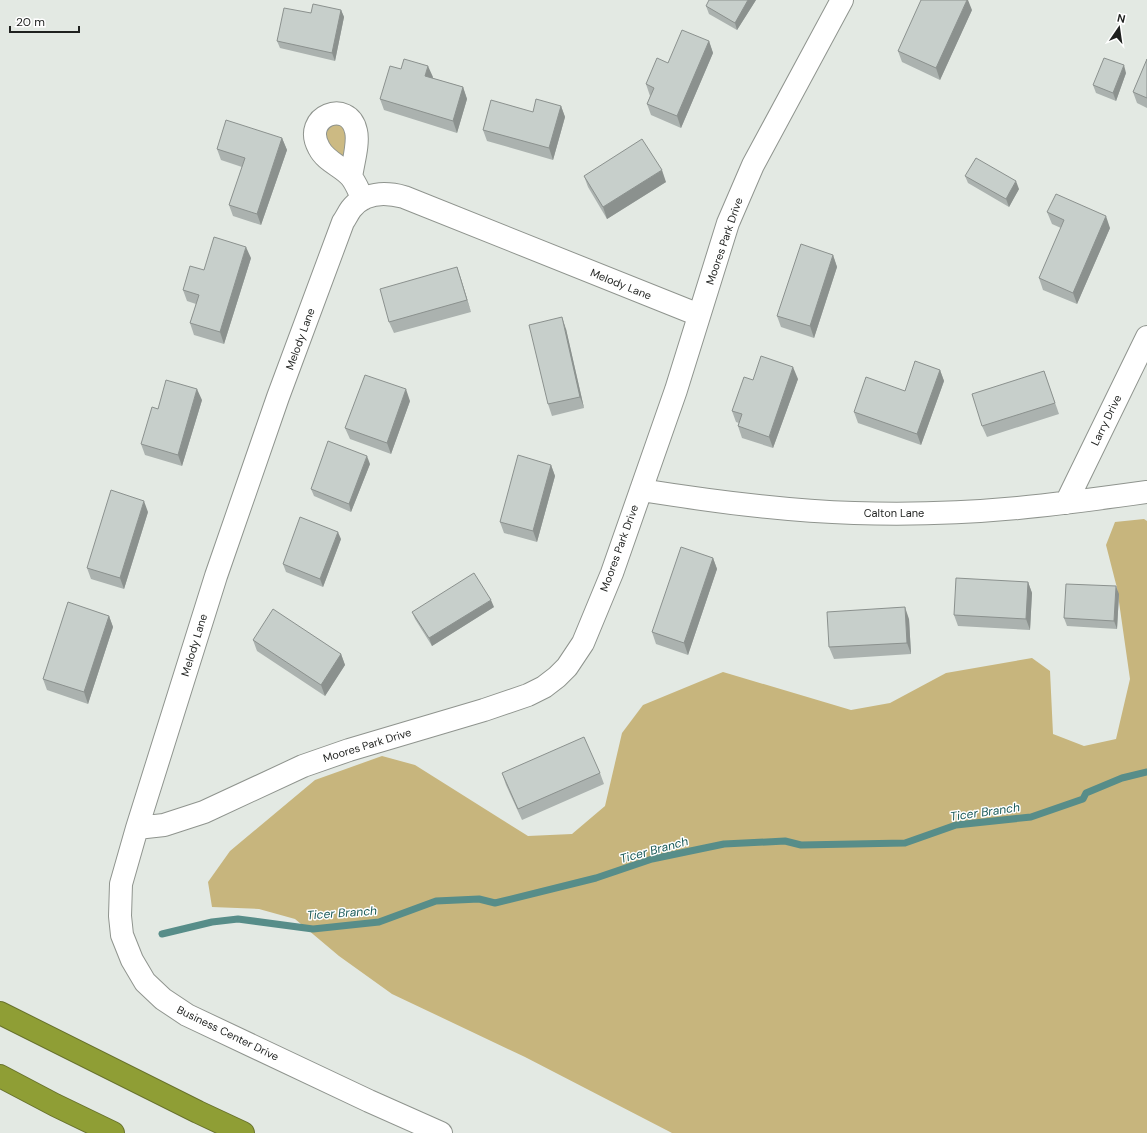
<svg xmlns="http://www.w3.org/2000/svg" width="1147" height="1133" viewBox="0 0 1147 1133" font-family="'DM Sans',sans-serif">
  <rect width="100%" height="100%" fill="#e3e9e3"/>
  <!-- green -->
  <path fill="#ccba83" d="M 338,120 L 350,131 L 344,157 L 340,157 L 328,149 L 325,128 Z"/>
  <!-- forest -->
  <path fill="#c7b57d" d="M 1144,519 L 1147,521 L 1147,1133 L 672,1133 L 525,1057 L 392,994 L 339,956 L 295,919 L 259,909 L 212,907 L 208,882 L 230,851 L 315,780 L 382,756 L 415,765 L 528,836 L 572,834 L 605,806 L 622,733 L 643,705 L 723,672 L 851,710 L 890,703 L 946,673 L 1032,658 L 1050,671 L 1053,734 L 1084,746 L 1116,739 L 1130,679 L 1117,588 L 1106,545 L 1115,522 Z"/>
  <g fill="none" stroke-linecap="round" stroke-linejoin="round">
    <!-- stream -->
    <path stroke="#578d89" stroke-width="7" d="M 162,934 L 212,922 L 238,919 L 313,929 L 379,922 L 436,901 L 479,899 L 495,903 L 596,878 L 652,859 L 724,844 L 785,841 L 801,845 L 905,843 L 956,825 L 1031,817 L 1083,799 L 1086,793 L 1122,778 L 1147,772"/>
    <!-- street casing -->
    <g stroke="#8f948e" stroke-width="24">
      <path id="street" d="M 351,177 C 353,163 359,143 356,131 C 349,98 301,116 319,148 C 326,162 342,166 351,177 C 356,183 359,192 363,199
        M 641,490 C 711,501 783,511 854,513 C 909,515 964,513 1018,508 C 1061,504 1104,498 1147,492
        M 1066,503 L 1147,337
        M 137,828 L 164,825 L 204,812 L 303,766 L 349,750 L 484,710 L 528,695 L 544,687 L 557,677 L 567,667 L 583,643 L 612,573 L 676,390 L 728,223 L 753,165 L 842,0
        M 441,1133 L 369,1101 L 187,1015 L 163,999 L 145,982 L 132,960 L 122,935 L 120,916 L 121,884 L 137,828 L 216,576 L 278,397 L 343,222 C 346,218 348,213 351,209 C 364,192 386,192 404,197 L 699,315"/>
    </g>
    <!-- highway casing -->
    <g stroke="#68722d" stroke-width="24">
      <path id="highway" d="M 0,1013 L 198,1112 L 243,1133
        M 0,1076 L 55,1105 L 113,1133"/>
    </g>
    <!-- street -->
    <use href="#street" stroke="#fff" stroke-width="22"/>
    <!-- highway -->
    <use href="#highway" stroke="#8f9e35" stroke-width="22"/>
  </g>
  <!-- wall -->
  <path fill="#abb2af" d="M 756,0 L 737,30 L 709,14 L 706,6 Z
    M 341,10 L 344,17 L 335,61 L 280,48 L 277,41 L 311,13 Z
    M 972,10 L 940,80 L 902,62 L 898,51 Z
    M 709,41 L 713,53 L 681,128 L 651,115 L 647,104 L 650,96 L 646,84 L 668,63 Z
    M 1147,59 L 1147,108 L 1137,103 L 1133,92 Z
    M 1126,73 L 1116,101 L 1096,93 L 1093,85 Z
    M 433,77 L 432,78 L 463,87 L 467,99 L 457,133 L 384,110 L 380,99 Z
    M 561,106 L 565,117 L 553,160 L 487,141 L 483,130 L 533,112 Z
    M 282,138 L 287,150 L 261,225 L 233,216 L 229,205 L 242,167 L 221,160 L 217,149 Z
    M 584,176 L 666,182 L 607,219 L 588,187 Z
    M 965,176 L 1019,189 L 1009,207 L 968,183 Z
    M 1047,212 L 1110,228 L 1077,304 L 1043,290 L 1039,278 L 1061,228 L 1052,224 Z
    M 833,255 L 837,267 L 814,338 L 781,327 L 777,316 Z
    M 251,258 L 224,344 L 194,335 L 190,323 L 196,304 L 187,301 L 183,290 Z
    M 457,267 L 461,279 L 471,312 L 394,333 L 389,322 Z
    M 566,329 L 584,408 L 552,416 L 548,404 Z
    M 940,370 L 944,381 L 921,445 L 858,423 L 854,412 L 905,391 Z
    M 1044,371 L 1059,414 L 987,437 L 982,426 Z
    M 798,379 L 773,448 L 742,438 L 738,426 L 739,423 L 736,422 L 732,411 L 753,380 Z
    M 202,400 L 182,466 L 145,455 L 141,444 L 158,409 Z
    M 410,401 L 391,454 L 350,439 L 345,428 Z
    M 370,464 L 351,512 L 314,496 L 311,489 Z
    M 551,465 L 555,476 L 537,542 L 504,533 L 500,522 Z
    M 148,512 L 124,589 L 91,579 L 87,568 Z
    M 341,539 L 323,587 L 286,572 L 283,564 Z
    M 713,558 L 717,569 L 688,655 L 656,644 L 652,632 Z
    M 1028,582 L 1032,593 L 1030,630 L 958,626 L 954,615 Z
    M 1119,594 L 1117,629 L 1067,626 L 1064,618 Z
    M 494,607 L 432,646 L 415,619 L 412,612 Z
    M 109,616 L 113,627 L 88,704 L 47,690 L 43,679 Z
    M 909,619 L 911,654 L 834,659 L 829,647 Z
    M 253,640 L 341,654 L 345,665 L 325,696 L 257,651 Z
    M 502,773 L 600,773 L 604,784 L 522,820 L 506,785 Z"/>
  <!-- shaded-wall -->
  <path fill="#8b918e" d="M 748,0 L 756,0 L 737,30 L 735,23 Z
    M 967,0 L 968,0 L 972,10 L 940,80 L 936,68 Z
    M 341,10 L 344,17 L 335,61 L 332,53 Z
    M 709,41 L 713,53 L 681,128 L 677,116 Z
    M 1124,65 L 1126,73 L 1116,101 L 1113,93 Z
    M 428,66 L 433,77 L 430,87 L 425,76 Z
    M 463,87 L 467,99 L 457,133 L 453,121 Z
    M 561,106 L 565,117 L 553,160 L 549,148 Z
    M 282,138 L 287,150 L 261,225 L 257,214 Z
    M 662,170 L 666,182 L 607,219 L 603,207 Z
    M 1016,181 L 1019,189 L 1009,207 L 1006,199 Z
    M 1106,216 L 1110,228 L 1077,304 L 1073,293 Z
    M 246,247 L 251,258 L 224,344 L 220,332 Z
    M 833,255 L 837,267 L 814,338 L 810,326 Z
    M 457,267 L 461,279 L 471,312 L 467,300 Z
    M 562,317 L 566,329 L 584,408 L 580,397 Z
    M 793,367 L 798,379 L 773,448 L 769,437 Z
    M 940,370 L 944,381 L 921,445 L 917,434 Z
    M 197,389 L 202,400 L 182,466 L 178,455 Z
    M 406,389 L 410,401 L 391,454 L 387,443 Z
    M 367,456 L 370,464 L 351,512 L 349,504 Z
    M 551,465 L 555,476 L 537,542 L 533,531 Z
    M 144,501 L 148,512 L 124,589 L 120,578 Z
    M 338,532 L 341,539 L 323,587 L 320,579 Z
    M 713,558 L 717,569 L 688,655 L 684,643 Z
    M 1028,582 L 1032,593 L 1030,630 L 1026,619 Z
    M 1116,586 L 1119,594 L 1117,629 L 1114,621 Z
    M 491,600 L 494,607 L 432,646 L 429,638 Z
    M 905,607 L 909,619 L 911,654 L 907,643 Z
    M 109,616 L 113,627 L 88,704 L 84,692 Z
    M 341,654 L 345,665 L 325,696 L 321,685 Z"/>
  <!-- building -->
  <path fill="#c7cfcb" stroke="#8b918e" d="M 709,0 L 748,0 L 735,23 L 706,6 Z
    M 921,0 L 967,0 L 936,68 L 898,51 Z
    M 313,4 L 341,10 L 332,53 L 277,41 L 284,8 L 311,13 Z
    M 682,30 L 709,41 L 677,116 L 647,104 L 654,88 L 646,84 L 657,58 L 668,63 Z
    M 1104,58 L 1124,65 L 1113,93 L 1093,85 Z
    M 404,59 L 428,66 L 425,76 L 463,87 L 453,121 L 380,99 L 390,66 L 401,69 Z
    M 1147,59 L 1147,98 L 1133,92 Z
    M 536,99 L 561,106 L 549,148 L 483,130 L 491,100 L 533,112 Z
    M 226,120 L 282,138 L 257,214 L 229,205 L 245,158 L 217,149 Z
    M 642,139 L 662,170 L 603,207 L 584,176 Z
    M 976,158 L 1016,181 L 1006,199 L 965,176 Z
    M 1056,194 L 1106,216 L 1073,293 L 1039,278 L 1064,220 L 1047,212 Z
    M 214,237 L 246,247 L 220,332 L 190,323 L 199,295 L 183,290 L 190,266 L 204,270 Z
    M 801,244 L 833,255 L 810,326 L 777,316 Z
    M 457,267 L 467,300 L 389,322 L 380,289 Z
    M 562,317 L 580,397 L 548,404 L 529,325 Z
    M 761,356 L 793,367 L 769,437 L 738,426 L 742,414 L 732,411 L 744,377 L 753,380 Z
    M 915,361 L 940,370 L 917,434 L 854,412 L 866,377 L 905,391 Z
    M 1044,371 L 1055,403 L 982,426 L 972,394 Z
    M 365,375 L 406,389 L 387,443 L 345,428 Z
    M 166,380 L 197,389 L 178,455 L 141,444 L 152,407 L 158,409 Z
    M 328,441 L 367,456 L 349,504 L 311,489 Z
    M 518,455 L 551,465 L 533,531 L 500,522 Z
    M 111,490 L 144,501 L 120,578 L 87,568 Z
    M 300,517 L 338,532 L 320,579 L 283,564 Z
    M 681,547 L 713,558 L 684,643 L 652,632 Z
    M 474,573 L 491,600 L 429,638 L 412,612 Z
    M 956,578 L 1028,582 L 1026,619 L 954,615 Z
    M 1066,584 L 1116,586 L 1114,621 L 1064,618 Z
    M 68,602 L 109,616 L 84,692 L 43,679 Z
    M 905,607 L 907,643 L 829,647 L 827,612 Z
    M 273,609 L 341,654 L 321,685 L 253,640 Z
    M 584,737 L 600,773 L 518,809 L 502,773 Z"/>
  <g text-anchor="middle" stroke-width="3" stroke-linejoin="round" paint-order="stroke">
    <!-- street labels -->
    <g font-size="11" fill="#1f211f" stroke="#fff">
      <text transform="translate(724 241) rotate(-71)" y="4">Moores Park Drive</text>
      <text transform="translate(621 284) rotate(22)" y="4">Melody Lane</text>
      <text transform="translate(300 339) rotate(-70)" y="4">Melody Lane</text>
      <text transform="translate(1106 420) rotate(-64)" y="4">Larry Drive</text>
      <text x="894" y="517">Calton Lane</text>
      <text transform="translate(619 548) rotate(-70)" y="4">Moores Park Drive</text>
      <text transform="translate(194 645) rotate(-73)" y="4">Melody Lane</text>
      <text transform="translate(367 745) rotate(-17)" y="4">Moores Park Drive</text>
      <text transform="translate(228 1033) rotate(26)" y="4">Business Center Drive</text>
    </g>
    <!-- water labels -->
    <g font-size="12" font-style="italic" fill="#185957" stroke="#fff">
      <text transform="translate(985 812) rotate(-8)" y="4">Ticer Branch</text>
      <text transform="translate(654 850) rotate(-15)" y="4">Ticer Branch</text>
      <text transform="translate(342 913) rotate(-4)" y="4">Ticer Branch</text>
    </g>
  </g>
  <!-- north arrow -->
  <g transform="translate(1119 28) rotate(13)" stroke="#ffffff" stroke-width="3" paint-order="stroke">
  <path d="M0-3L7 15L0 10L-7 15Z" fill="#1f211f"/>
  <text y="-6" font-size="11" font-weight="bold" text-anchor="middle" fill="#1f211f">N</text>
  </g>
  <!-- scale -->
  <path d="M10 26v6h69v-6" fill="none" stroke="#1f211f" stroke-width="2"/>
  <text x="16" y="26" font-size="12" fill="#1f211f" stroke="#ffffff" stroke-width="3" paint-order="stroke">20 m</text>
</svg>
